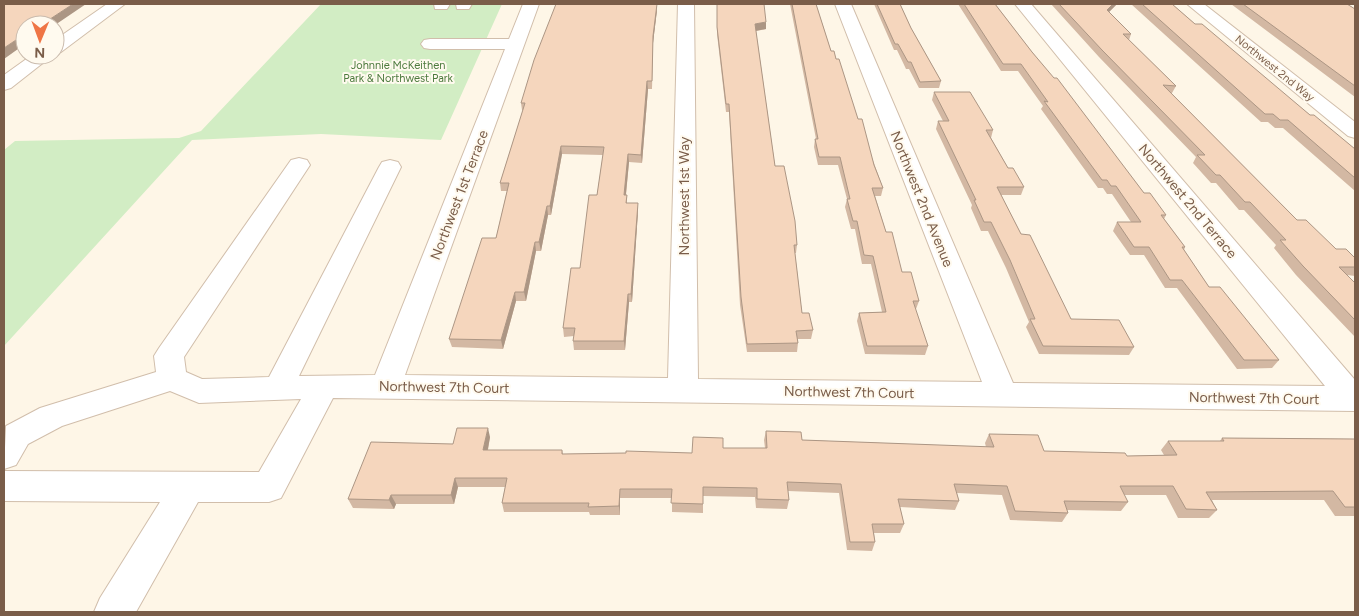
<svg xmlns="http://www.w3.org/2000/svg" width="1359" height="616" viewBox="0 0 1359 616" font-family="Figtree,sans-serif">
  <rect width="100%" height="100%" fill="#fef6e7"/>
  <!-- green -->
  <path fill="#d2edc4" d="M 321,4 L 502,4 L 441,140 L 321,134 L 192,140 L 4,346 L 4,150 L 15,141 L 179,138 L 201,131 Z"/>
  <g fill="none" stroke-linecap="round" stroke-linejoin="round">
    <!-- minor casing -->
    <g stroke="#d1beab" stroke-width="2">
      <path id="minor" d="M 107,4 L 125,4 L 61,52 L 55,53 L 55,40 Z
        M 434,4 L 450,4 L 447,9 L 435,9 Z
        M 456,4 L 472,4 L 469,9 L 457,9 Z
        M 523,4 L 539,4 L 405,375 L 668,378 L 678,4 L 694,4 L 698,379 L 982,382 L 835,4 L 851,4 L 1013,383 L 1325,386 L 1015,4 L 1031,4 L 1355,380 L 1355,411 L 333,398 L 281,498 L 269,502 L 198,502 L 136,612 L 94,612 L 100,598 L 160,502 L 4,501 L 4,471 L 259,472 L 301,399 L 199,403 L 170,391 L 62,426 L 28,444 L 16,465 L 4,469 L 6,426 L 40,408 L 156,372 L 154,356 L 159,348 L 291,160 L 299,158 L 307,160 L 310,165 L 184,357 L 186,372 L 202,379 L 269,377 L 379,167 L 382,162 L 390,160 L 398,162 L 401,167 L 299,376 L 375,375 L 505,49 L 430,49 L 424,48 L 421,44 L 424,40 L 430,39 L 509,39 Z
        M 1187,4 L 1204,4 L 1355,122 L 1355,138 L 1348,136 Z
        M 32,55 L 53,55 L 11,88 L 4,90 L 4,75 Z"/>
    </g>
    <!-- minor -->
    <use href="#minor" fill="#fff" fill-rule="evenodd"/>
  </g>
  <!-- wall -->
  <path fill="#d3b8a3" d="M 717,4 L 766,29 L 756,31 L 775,166 L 797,245 L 796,253 L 795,253 L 802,313 L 813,330 L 811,339 L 798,339 L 798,343 L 797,352 L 747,352 L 740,305 L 729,112 L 726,112 L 717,34 Z
    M 790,4 L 816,4 L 831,51 L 836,59 L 883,188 L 881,196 L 875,196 L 886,232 L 902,272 L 919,301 L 916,309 L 915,309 L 928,346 L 925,355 L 865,354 L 857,321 L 859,313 L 882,312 L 871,264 L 862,264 L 855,229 L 851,229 L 845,207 L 847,199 L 838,165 L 818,165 L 814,147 L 815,139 L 816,139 Z
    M 874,4 L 900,4 L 911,28 L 941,81 L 939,88 L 919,88 L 909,69 L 906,69 L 897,50 L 894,50 Z
    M 958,4 L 995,4 L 1032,52 L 1144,193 L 1166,215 L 1164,219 L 1185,247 L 1184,250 L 1209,287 L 1279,360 L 1272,368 L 1237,369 L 1177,288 L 1165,288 L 1144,255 L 1130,255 L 1113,231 L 1117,222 L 1131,222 L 1112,194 L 1107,194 L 1103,188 L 1098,188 L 1041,109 L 1043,106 L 1018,71 L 1001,71 Z
    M 1051,4 L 1117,4 L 1109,12 L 1131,34 L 1129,40 L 1176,86 L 1172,93 L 1171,93 L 1297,220 L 1336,249 L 1355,258 L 1355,276 L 1347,275 L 1355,283 L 1355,337 L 1296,275 L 1274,248 L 1276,245 L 1244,210 L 1239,210 L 1216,183 L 1211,183 L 1193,163 L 1196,157 L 1099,57 Z
    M 1131,4 L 1172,4 L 1195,24 L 1310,115 L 1355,149 L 1355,191 L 1283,128 L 1275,128 L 1268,122 L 1261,122 Z
    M 1231,4 L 1347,4 L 1355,9 L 1355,97 Z
    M 657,10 L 653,43 L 652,89 L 648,89 L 642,163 L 629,162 L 626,195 L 627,195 L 627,203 L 638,211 L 632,302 L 629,302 L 625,350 L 574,350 L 573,341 L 574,336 L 564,337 L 563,328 L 580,268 L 597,195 L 603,155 L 562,154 L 551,215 L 548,215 L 541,251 L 536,251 L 526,301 L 516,301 L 503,349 L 452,347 L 449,339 L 496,238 L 507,191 L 501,191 L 500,183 L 523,110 L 522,110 L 521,103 Z
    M 934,92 L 993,130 L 991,138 L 1008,168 L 1024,187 L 1021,195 L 1001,195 L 1021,234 L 1071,319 L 1134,347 L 1129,355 L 1039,354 L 1026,327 L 1029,322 L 1006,268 L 988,231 L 981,231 L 971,208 L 972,205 L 936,129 L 938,121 L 943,121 L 932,100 Z
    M 766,431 L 802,440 L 986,447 L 985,443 L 989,434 L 1044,451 L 1127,456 L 1164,455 L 1161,450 L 1168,441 L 1220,441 L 1222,438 L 1355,439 L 1355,516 L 1335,516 L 1324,500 L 1212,500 L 1217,510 L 1209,518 L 1178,518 L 1166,495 L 1124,495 L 1128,502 L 1121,511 L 1067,510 L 1068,513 L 1062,522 L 1010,520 L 1002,495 L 957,493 L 959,501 L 955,510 L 900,507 L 904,524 L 900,533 L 874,533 L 875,542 L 872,551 L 847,550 L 839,493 L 788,491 L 789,500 L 787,509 L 756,508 L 755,497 L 703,496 L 703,513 L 672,512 L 672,498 L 620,498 L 620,515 L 590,515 L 589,512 L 504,512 L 502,503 L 505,487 L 458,487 L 454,504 L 396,504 L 394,509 L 353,508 L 348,499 L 453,444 L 490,437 L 488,450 L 562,450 L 563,454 L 692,453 L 723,448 L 765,448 L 764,440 Z"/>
  <!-- shaded-wall -->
  <path fill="#ac9684" d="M 73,4 L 86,4 L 55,25 L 41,25 Z
    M 657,4 L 657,10 L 653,43 L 652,89 L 653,36 Z
    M 1113,4 L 1117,4 L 1104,17 L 1107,10 Z
    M 766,22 L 766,29 L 755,31 L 755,24 Z
    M 25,34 L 25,44 L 4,59 L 4,48 Z
    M 647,81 L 648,89 L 642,163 L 641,155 Z
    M 561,146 L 562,154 L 551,215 L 550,206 Z
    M 628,154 L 629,162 L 625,203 L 624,195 Z
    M 638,203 L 638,211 L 632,302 L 631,294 Z
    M 547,206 L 548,215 L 541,251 L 539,242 Z
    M 535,242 L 536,251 L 526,301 L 524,292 Z
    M 515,292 L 516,301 L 503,349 L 501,340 Z
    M 628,294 L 629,302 L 625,350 L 624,341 Z
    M 488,428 L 490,437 L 486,459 L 483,450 Z
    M 455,478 L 458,487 L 454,504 L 451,495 Z
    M 620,489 L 620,515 L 619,506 Z
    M 391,495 L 396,504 L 394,509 L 389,500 Z"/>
  <!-- building -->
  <path fill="#f5d6bd" stroke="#ac9684" d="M 4,4 L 73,4 L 41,25 L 25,25 L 25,34 L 4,48 Z
    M 556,4 L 657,4 L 653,36 L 652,81 L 647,81 L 641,155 L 628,154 L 624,195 L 627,195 L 626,203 L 638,203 L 631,294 L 628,294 L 624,341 L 573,341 L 575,328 L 563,328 L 571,268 L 580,268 L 589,195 L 597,195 L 604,147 L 561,146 L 550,206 L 547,206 L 539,242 L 535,242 L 524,292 L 515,292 L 501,340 L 449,339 L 482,238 L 496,238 L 509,183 L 500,183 L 525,103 L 521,103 L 534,60 Z
    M 717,4 L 764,4 L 766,22 L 755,24 L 775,166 L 784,166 L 795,221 L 797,245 L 794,245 L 802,313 L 809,313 L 813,330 L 796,331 L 798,343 L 747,344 L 741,297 L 729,104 L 726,104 L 717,27 Z
    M 792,4 L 816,4 L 831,51 L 834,51 L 836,59 L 839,59 L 858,119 L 862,119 L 874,165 L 883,188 L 872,188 L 886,232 L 892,232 L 902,272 L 911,272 L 919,301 L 913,301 L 928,346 L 867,346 L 859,313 L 886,312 L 873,256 L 864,255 L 857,221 L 853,221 L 847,199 L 850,199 L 840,157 L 819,157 L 815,139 L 818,139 Z
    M 877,4 L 900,4 L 911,28 L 941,81 L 920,82 L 911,62 L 908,62 L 898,44 L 895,44 Z
    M 964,4 L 995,4 L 1032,52 L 1054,78 L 1057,78 L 1144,193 L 1150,193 L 1166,215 L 1161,215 L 1185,247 L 1182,247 L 1209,287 L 1220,287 L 1279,360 L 1244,360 L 1182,280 L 1170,280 L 1149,247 L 1134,247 L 1117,222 L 1141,222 L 1116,186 L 1111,186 L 1107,180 L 1102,180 L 1044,101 L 1048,102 L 1021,64 L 1003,64 Z
    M 1059,4 L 1113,4 L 1107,10 L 1131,34 L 1123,34 L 1176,86 L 1163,85 L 1297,220 L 1306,220 L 1336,249 L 1346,249 L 1355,258 L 1355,267 L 1339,267 L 1355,283 L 1355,320 L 1303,266 L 1280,240 L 1286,240 L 1250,202 L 1245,202 L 1220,175 L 1216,175 L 1197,155 L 1205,155 L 1102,50 Z
    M 1142,4 L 1172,4 L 1195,24 L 1202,24 L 1310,115 L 1314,115 L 1355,149 L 1355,178 L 1288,120 L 1280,120 L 1273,114 L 1265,114 Z
    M 1243,4 L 1347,4 L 1355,9 L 1355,86 Z
    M 934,92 L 970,92 L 993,130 L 986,130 L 1008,168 L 1013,168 L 1024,187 L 997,187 L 1021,234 L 1030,235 L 1071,319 L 1119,320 L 1134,347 L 1043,346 L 1030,319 L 1035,319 L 1010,260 L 991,222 L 984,222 L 974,200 L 976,200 L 938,121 L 949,121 Z
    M 457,428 L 488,428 L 483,450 L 562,450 L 562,454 L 626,453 L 626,451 L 692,453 L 693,437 L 723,438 L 723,448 L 767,448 L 766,431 L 801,432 L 802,440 L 994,447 L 989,434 L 1038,435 L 1044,451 L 1125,453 L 1127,456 L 1177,455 L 1168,441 L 1224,441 L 1222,438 L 1355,439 L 1355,507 L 1345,507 L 1333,491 L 1206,492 L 1217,510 L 1186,509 L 1173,486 L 1120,486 L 1128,502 L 1064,501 L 1068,513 L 1015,511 L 1007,486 L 954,484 L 959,501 L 898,499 L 904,524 L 872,524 L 875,542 L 850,542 L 841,484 L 787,482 L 789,500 L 757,499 L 757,488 L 703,487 L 703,504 L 671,503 L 672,489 L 620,489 L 619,506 L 588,507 L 589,503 L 502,503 L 507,478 L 455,478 L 451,495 L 391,495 L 389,500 L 348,499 L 371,442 L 453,444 Z"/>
  <g text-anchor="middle" stroke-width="4" stroke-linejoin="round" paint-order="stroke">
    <!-- far-park labels -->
    <g font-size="11" fill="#4c7a3d" stroke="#fffaef">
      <text x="398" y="69">Johnnie McKeithen<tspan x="398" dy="13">Park &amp; Northwest Park</tspan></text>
    </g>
    <!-- far-street labels -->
    <g font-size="11" fill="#7a5d49" stroke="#fffaef">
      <text transform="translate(1275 68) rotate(39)" y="4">Northwest 2nd Way</text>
    </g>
    <!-- street labels -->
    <g font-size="14" fill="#7a5d49" stroke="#fffaef">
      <text transform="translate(459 195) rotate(-69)" y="5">Northwest 1st Terrace</text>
      <text transform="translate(684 196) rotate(-90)" y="5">Northwest 1st Way</text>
      <text transform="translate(922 199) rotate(68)" y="5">Northwest 2nd Avenue</text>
      <text transform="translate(1188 201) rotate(50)" y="5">Northwest 2nd Terrace</text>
      <text transform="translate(444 387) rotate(1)" y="5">Northwest 7th Court</text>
      <text transform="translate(849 392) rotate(1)" y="5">Northwest 7th Court</text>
      <text transform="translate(1254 398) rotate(1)" y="5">Northwest 7th Court</text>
    </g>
  </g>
  <!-- border -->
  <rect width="1359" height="616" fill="none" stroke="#7a5d49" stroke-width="10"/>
  <!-- north arrow -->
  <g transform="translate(40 40) rotate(181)"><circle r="24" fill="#fffaef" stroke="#cabbad"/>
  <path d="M0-4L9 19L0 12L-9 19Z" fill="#ef7545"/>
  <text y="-8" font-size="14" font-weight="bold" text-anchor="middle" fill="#7a5d49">N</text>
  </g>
</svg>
